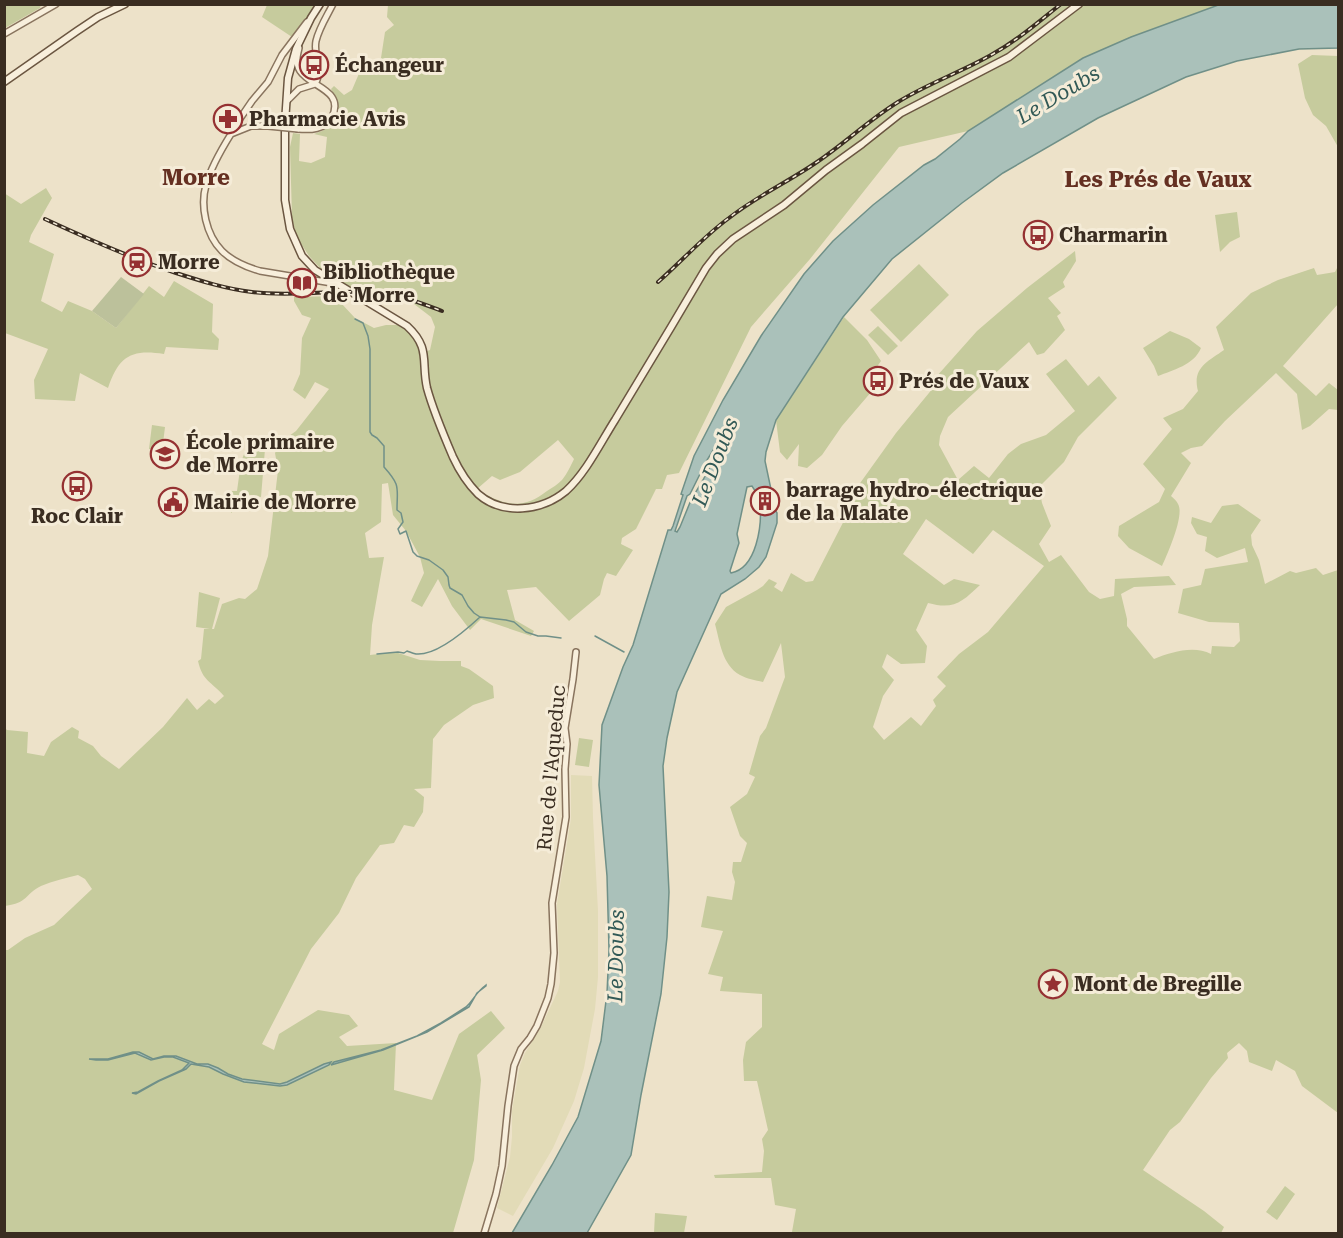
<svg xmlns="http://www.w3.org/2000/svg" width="1343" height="1238" viewBox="0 0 1343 1238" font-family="'Roboto Serif',serif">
  <rect width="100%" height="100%" fill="#ede2c9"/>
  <!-- farmland -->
  <path fill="#e2dbb7" d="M 571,775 L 592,776 L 593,818 L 598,911 L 598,977 L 595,1009 L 584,1068 L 574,1101 L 553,1148 L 513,1216 L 497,1208 L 510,1157 L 512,1137 L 512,1111 L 520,1065 L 525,1053 L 540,1029 L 558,991 L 560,982 L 557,904 L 571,819 Z"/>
  <!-- green -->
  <path fill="#c6cb9d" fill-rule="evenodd" d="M 5,4 L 41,4 L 41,5 L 40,8 L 5,28 Z
    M 267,5 L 314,5 L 308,17 L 292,37 L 262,17 Z
    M 388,5 L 1229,5 L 1083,58 L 968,131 L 899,147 L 810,259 L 751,327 L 679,473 L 667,475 L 662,489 L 656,489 L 636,529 L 622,538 L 621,544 L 633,550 L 616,576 L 607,573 L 604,579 L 600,595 L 569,621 L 536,587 L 507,590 L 515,620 L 534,631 L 531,636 L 481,619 L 470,630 L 452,606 L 438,579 L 422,607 L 411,601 L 424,573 L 420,557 L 406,531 L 393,515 L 388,483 L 382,484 L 381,522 L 365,533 L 369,558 L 384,557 L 372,625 L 370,655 L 395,652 L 420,660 L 440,661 L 461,661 L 461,666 L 469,669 L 493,686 L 494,698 L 473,705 L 444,725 L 433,739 L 431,788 L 414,789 L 424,797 L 423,812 L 414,827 L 404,825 L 394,843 L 380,845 L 356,878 L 339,913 L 311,949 L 262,1044 L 274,1050 L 279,1034 L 318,1010 L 349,1015 L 358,1026 L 339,1037 L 347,1046 L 396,1043 L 394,1090 L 432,1100 L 459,1034 L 491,1011 L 505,1028 L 477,1055 L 481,1080 L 474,1160 L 453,1233 L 5,1233 L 5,950 L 8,950 L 25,938 L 54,925 L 92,889 L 85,879 L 78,875 C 66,878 53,881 41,886 C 25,894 28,903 5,906 L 4,727 L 7,730 L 28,732 L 27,753 L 44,756 L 51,742 L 72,727 L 79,731 L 78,738 L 93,746 L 101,756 L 119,769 L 163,727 L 187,698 L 197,710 L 209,699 L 215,704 L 224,696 C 211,681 203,682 198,661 L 201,659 L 204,629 L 210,629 L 196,627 L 199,592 L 220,598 L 212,629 L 214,629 L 222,604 L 239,598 L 245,599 L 257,589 L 268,556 L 278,470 L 275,453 L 282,441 L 296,431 L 329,389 L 315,382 L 305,399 L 293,390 L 300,374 L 302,338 L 311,318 L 302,315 L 294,301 L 294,297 L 342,296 L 341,303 L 355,318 L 374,328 L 386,325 L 400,325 L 411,334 L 421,353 L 430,350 L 435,327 L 431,317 L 401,294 L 352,288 L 321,269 L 309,256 L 296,236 L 292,217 L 290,147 L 293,133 L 300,134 L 299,161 L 311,163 L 325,157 L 327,137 L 314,134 C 319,132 325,130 329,127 C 341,117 338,101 331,89 L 334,86 L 344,95 L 352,90 L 363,64 L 381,58 L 385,32 L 394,25 L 387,17 ZM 558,440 L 574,459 C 571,465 567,474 562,480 C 558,484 552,488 547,491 C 522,511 502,505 477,489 L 492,476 L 500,480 L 520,472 Z
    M 1312,55 L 1338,56 L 1338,147 L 1326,126 L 1313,115 L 1305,98 L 1298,64 Z
    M 46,188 L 52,198 L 31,235 L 29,242 L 54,254 L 41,301 L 62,312 L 68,301 L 92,311 L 116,328 L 149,286 L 164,297 L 174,281 L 213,304 L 212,332 L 219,339 L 218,350 L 166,347 L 164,354 C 131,349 119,356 108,388 L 80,373 L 75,401 L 35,399 L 34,380 L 48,349 L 5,333 L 4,193 L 21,204 Z
    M 1237,212 L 1240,237 L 1230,242 L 1220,252 L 1215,215 Z
    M 1075,251 L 1076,261 L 1063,282 L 1065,287 L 1048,298 L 1061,313 L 1057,316 L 1065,330 L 1044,353 L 1037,355 L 1029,342 L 948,417 L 940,436 L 939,445 L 958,480 L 974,466 L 989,478 L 1008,454 L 1021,444 L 1046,435 L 1075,411 L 1046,374 L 1066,359 L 1088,386 L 1099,376 L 1117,398 L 1078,437 L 1064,462 L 1039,487 L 1042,503 L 1051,526 L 1039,544 L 1049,562 L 1061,555 L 1089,592 L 1100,599 L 1114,596 L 1115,579 L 1169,576 L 1176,585 L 1134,587 L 1121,594 L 1127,619 L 1127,626 L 1154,659 C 1171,652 1194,645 1211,654 L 1212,646 L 1234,647 L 1240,641 L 1239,623 L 1209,622 L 1178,613 L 1183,589 L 1201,585 L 1205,569 L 1248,562 L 1245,548 L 1217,558 L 1205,551 L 1207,537 L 1197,534 L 1191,523 L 1192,517 L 1211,523 L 1222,506 L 1238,504 L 1261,520 L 1251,535 L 1252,545 L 1259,560 L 1265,584 L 1290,571 L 1296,573 L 1316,568 L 1323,575 L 1338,570 L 1338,1113 L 1302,1086 L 1295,1071 L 1276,1060 L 1272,1071 L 1249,1062 L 1247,1051 L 1239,1043 L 1227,1053 L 1228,1058 L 1211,1078 L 1180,1122 L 1170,1130 L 1143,1170 L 1204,1211 L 1224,1227 L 1221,1233 L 778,1233 L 779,1232 L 792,1232 L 796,1209 L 775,1205 L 771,1178 L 715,1178 L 714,1175 L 762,1172 L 764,1151 L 762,1139 L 768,1130 L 757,1081 L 744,1081 L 743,1060 L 746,1042 L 762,1027 L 762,994 L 720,991 L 723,977 L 708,974 L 723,931 L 701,927 L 707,896 L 732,900 L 735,882 L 732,872 L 733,862 L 741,862 L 747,843 L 740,836 L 730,807 L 747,794 L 755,777 L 749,774 L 760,736 L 766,728 L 785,677 L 781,643 L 763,682 C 755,680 747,679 740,675 C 722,665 720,642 715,624 L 726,607 L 757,590 L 763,586 L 769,579 L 777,583 L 774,587 L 782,592 L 791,573 L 806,582 L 813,581 L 851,507 L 858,486 L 896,433 L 938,382 L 936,377 L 977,331 L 1027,288 ZM 926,519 L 973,554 L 993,530 L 1044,566 L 988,632 L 959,654 L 937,677 L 946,686 L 933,700 L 936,706 L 921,726 L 911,717 L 884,740 L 873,727 L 883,696 L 894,680 L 882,667 L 887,654 L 901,664 L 925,663 L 927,646 L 916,630 L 928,603 C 954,610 962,602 980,585 L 954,579 L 944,585 L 903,554 Z
    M 919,264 L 949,295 L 901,342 L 870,310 Z
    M 1338,266 L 1338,304 L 1283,366 L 1316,396 L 1329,383 L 1338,390 L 1338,410 L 1329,409 L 1310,426 L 1302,430 L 1297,394 L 1276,373 L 1225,421 L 1202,446 L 1191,448 L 1181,453 L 1191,463 L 1171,496 C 1174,499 1177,501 1178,504 C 1185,515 1167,555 1162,566 L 1129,548 L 1118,536 L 1119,526 L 1159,502 L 1165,489 L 1143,464 L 1172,429 L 1163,418 L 1183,409 L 1198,391 C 1192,368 1207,362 1224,350 L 1216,327 L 1251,293 L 1278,280 L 1314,268 L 1317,275 L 1335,272 Z
    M 844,317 L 867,340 L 881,361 L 876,368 L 875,382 L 872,391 L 842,426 L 822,455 L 807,468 L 798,466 L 799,444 L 787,460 L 780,452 L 776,420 Z
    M 878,326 L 898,346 L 888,355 L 868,335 Z
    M 1170,331 L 1189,339 L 1201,348 C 1194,365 1173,370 1158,376 L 1154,366 L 1143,348 Z
    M 152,425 L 165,427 L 162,451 L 149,449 Z
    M 251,436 L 265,449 L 261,497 L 245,494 L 243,503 L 231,513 L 231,491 L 237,491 L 241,462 Z
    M 579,738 L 593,740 L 589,767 L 575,765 Z
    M 1285,1186 L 1295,1194 L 1277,1220 L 1266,1212 Z
    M 655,1213 L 687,1216 L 684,1233 L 654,1233 Z"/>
  <!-- cemetery -->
  <path fill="#bcc19b" d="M 121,277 L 144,294 L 116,328 L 92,311 Z"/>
  <!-- water -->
  <path fill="#aac1ba" stroke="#709088" stroke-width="1.5" fill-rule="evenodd" d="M 1221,4 L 1338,5 L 1338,48 L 1299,49 L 1237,61 L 1186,77 L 1098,118 L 1003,173 L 962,203 L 892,259 L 843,317 L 776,420 L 766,452 L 765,461 L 772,494 L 759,497 L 752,486 L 747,487 L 737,534 L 739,543 L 730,571 L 731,573 C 757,568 762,525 760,504 L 770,501 L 777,513 L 777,523 L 766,557 L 759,567 L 745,579 L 721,594 L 677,692 L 667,738 L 663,766 L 669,892 L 667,937 L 661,994 L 641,1095 L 631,1155 L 587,1233 L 512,1233 L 552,1165 L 578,1117 L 601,1041 L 607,993 L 609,950 L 607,876 L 599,785 L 602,725 L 623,667 L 633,645 L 668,530 L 671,530 L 673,526 L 683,495 L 681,494 L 694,456 L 723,400 L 761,336 L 804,274 L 833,241 L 873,205 L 924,165 L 935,159 L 960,139 L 968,131 L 1083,58 L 1131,37 ZM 717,444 L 720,445 L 719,450 L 703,480 L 691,500 L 680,527 L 677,532 L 675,531 L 687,496 L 690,494 L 707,460 Z
    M 486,985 L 486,986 L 477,993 L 469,1007 L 427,1032 L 383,1050 L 331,1065 L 334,1062 L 381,1050 L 417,1036 L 441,1023 L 466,1007 C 474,1000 475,993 486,985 Z
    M 133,1052 L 139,1052 L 153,1059 L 164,1056 L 176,1056 L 197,1064 L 208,1064 L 218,1068 L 228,1074 L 242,1079 L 280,1084 L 287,1082 L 324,1064 L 331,1062 L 329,1065 L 287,1085 L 280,1086 L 244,1082 L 223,1074 L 209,1067 L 191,1064 L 186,1069 L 159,1081 L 136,1094 L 132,1093 L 138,1092 L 158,1081 L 182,1070 L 189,1063 L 173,1057 L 164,1057 L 151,1060 L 135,1053 L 108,1060 L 96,1060 L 89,1059 L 108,1059 Z"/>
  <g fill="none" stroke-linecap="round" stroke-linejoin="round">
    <!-- stream -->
    <path stroke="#709088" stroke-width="1.5" d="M 355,319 L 363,323 L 368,336 L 370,349 L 370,432 L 372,435 L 377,438 L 384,446 L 384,467 C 401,486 397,487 397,510 L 401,513 L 403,522 L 398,529 L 400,534 L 406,531 L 413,552 L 417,556 L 429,560 L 443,570 L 448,577 L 449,585 L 450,588 L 462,595 L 468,606 L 474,613 L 480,617 L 506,620 L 514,622 L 526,632 L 538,636 L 546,636 L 561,638
      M 595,636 L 624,652
      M 377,654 L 398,652 L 404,653 L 407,651 C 410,652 412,653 416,654 C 437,656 466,630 480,617"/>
    <!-- tertiary casing -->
    <g stroke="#89745e" stroke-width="8">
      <path id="tertiary" d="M 4,34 L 56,4
        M 315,84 C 323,72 313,55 316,41 C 319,28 327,16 333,4
        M 287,101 L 299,89 L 315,84
        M 268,126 L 251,126 L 231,134 C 221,150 211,167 206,185 C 200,206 206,235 222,251 C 232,261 246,267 260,271 L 338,284
        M 298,129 C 310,130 325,130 332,117 C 345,90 310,87 300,71 C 295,63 297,56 299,48
        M 237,130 L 237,123 L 252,101 L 268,82 L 282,55 L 307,22
        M 484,1234 L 496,1194 L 502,1166 L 508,1106 L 514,1066 L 521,1049 L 530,1038 L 537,1026 L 548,998 L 551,984 L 554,953 L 552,903 L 566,817 L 565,769 L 567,744 L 565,728 L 573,679 L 576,652"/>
    </g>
    <!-- secondary casing -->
    <g stroke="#6b5641" stroke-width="9">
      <path id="secondary" d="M 320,4 L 311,18 L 296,49 L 288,78 L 285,123 L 285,200 L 290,229 L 302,256 L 315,270 L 407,326 C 431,348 421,362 427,388 C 433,410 444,436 453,457 C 459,470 468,484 478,494 C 503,516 542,511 566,491 C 586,473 601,442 615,420 C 646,369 676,319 706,268 L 717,254 L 733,239 L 784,205 L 826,170 L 862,144 L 901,113 L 1009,57 L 1079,4
        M 4,82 L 77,31 L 98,17 L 125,4"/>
    </g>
    <!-- tertiary -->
    <use href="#tertiary" stroke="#f8efdc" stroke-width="5"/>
    <!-- secondary -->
    <use href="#secondary" stroke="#f8efdc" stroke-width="6"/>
    <!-- rail casing -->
    <g stroke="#3a2d21" stroke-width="4">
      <path id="rail" d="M 45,219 C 88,239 131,258 176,273 C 201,281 226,289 252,292 C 290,297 329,290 367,292 C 393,292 418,302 442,311
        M 658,282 C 682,261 703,237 729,218 C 757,196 788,182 817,162 C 845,143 869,120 898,102 C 927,84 961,72 991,55 C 1018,40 1037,23 1061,4"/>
    </g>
    <!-- rail -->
    <use href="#rail" stroke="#f5ecd8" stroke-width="1.5" stroke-dasharray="4.5" stroke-linecap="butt"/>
    <!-- tertiary-bridge casing -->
    <g stroke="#89745e" stroke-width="8" stroke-linecap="butt">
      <path id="tertiary-bridge" d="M 268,126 L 298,129"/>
    </g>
    <!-- tertiary-bridge -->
    <use href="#tertiary-bridge" stroke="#f8efdc" stroke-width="5"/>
  </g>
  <!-- icons -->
  <defs>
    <g id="bus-ring" transform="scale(1.5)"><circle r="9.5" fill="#f5ecd8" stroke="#953132" stroke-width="1.5"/><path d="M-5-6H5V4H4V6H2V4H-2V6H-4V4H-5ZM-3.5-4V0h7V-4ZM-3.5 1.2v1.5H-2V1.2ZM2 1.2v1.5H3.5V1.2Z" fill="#953132"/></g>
    <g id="pharmacy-ring" transform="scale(1.5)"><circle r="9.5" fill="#f5ecd8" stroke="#953132" stroke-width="1.5"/><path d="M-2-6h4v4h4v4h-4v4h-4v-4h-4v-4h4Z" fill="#953132"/></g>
    <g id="station-ring" transform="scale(1.5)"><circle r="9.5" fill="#f5ecd8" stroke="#953132" stroke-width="1.5"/><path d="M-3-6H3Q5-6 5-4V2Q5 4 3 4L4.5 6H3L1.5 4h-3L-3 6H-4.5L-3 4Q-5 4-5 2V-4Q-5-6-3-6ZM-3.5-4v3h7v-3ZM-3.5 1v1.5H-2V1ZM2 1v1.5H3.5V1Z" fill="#953132"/></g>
    <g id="library-ring" transform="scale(1.5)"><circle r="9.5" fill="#f5ecd8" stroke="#953132" stroke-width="1.5"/><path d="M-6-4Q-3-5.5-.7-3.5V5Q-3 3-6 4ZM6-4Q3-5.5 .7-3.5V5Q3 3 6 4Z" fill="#953132"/></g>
    <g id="school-ring" transform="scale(1.5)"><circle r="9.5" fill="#f5ecd8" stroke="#953132" stroke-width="1.5"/><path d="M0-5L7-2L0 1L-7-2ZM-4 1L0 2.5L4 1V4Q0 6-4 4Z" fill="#953132"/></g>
    <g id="building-ring" transform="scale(1.5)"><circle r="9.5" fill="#f5ecd8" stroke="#953132" stroke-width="1.5"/><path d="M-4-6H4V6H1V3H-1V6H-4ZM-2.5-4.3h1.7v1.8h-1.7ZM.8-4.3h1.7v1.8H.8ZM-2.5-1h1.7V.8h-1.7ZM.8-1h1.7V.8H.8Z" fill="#953132"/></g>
    <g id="civic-ring" transform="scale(1.5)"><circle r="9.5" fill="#f5ecd8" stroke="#953132" stroke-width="1.5"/><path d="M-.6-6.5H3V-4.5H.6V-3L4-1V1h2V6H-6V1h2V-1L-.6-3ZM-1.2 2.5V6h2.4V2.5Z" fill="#953132"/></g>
    <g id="sight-ring" transform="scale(1.5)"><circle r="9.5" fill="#f5ecd8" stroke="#953132" stroke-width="1.5"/><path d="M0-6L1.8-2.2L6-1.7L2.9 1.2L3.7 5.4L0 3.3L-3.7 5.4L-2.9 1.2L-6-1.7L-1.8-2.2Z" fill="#953132"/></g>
  </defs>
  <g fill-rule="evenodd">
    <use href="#bus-ring" x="314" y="65"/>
    <use href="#pharmacy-ring" x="228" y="119"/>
    <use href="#bus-ring" x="1038" y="235"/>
    <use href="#station-ring" x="137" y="262"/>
    <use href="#library-ring" x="302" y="283"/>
    <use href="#bus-ring" x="878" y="381"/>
    <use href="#school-ring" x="165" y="454"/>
    <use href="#bus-ring" x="77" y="486"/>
    <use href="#building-ring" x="765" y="501"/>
    <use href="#civic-ring" x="173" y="502"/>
    <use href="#sight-ring" x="1053" y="984"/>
  </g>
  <g text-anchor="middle" stroke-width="6" stroke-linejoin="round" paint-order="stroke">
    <!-- poi labels -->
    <g font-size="20" font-weight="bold" fill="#3a2d21" stroke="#f5ecd8" text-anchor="start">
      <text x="335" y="72">Échangeur</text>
      <text x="249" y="126">Pharmacie Avis</text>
      <text x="1059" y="242">Charmarin</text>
      <text x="158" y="269">Morre</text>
      <text x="323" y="279">Bibliothèque<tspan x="323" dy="23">de Morre</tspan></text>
      <text x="899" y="388">Prés de Vaux</text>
      <text x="186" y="449">École primaire<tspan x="186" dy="23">de Morre</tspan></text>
      <text x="786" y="497">barrage hydro-électrique<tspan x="786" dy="23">de la Malate</tspan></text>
      <text x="194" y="509">Mairie de Morre</text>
      <text x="77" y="523" text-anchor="middle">Roc Clair</text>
      <text x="1074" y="991">Mont de Bregille</text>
    </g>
    <!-- street labels -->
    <g font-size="20" fill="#3a2d21" stroke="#f5ecd8">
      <text transform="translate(551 768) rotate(-85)" y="7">Rue de l'Aqueduc</text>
    </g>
    <!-- water labels -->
    <g font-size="21" font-style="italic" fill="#315956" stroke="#f5ecd8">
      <text transform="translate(1058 95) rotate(-31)" y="7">Le Doubs</text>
      <text transform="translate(715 462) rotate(-69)" y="7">Le Doubs</text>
      <text transform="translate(616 956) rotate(-89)" y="7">Le Doubs</text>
    </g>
    <!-- quarter labels -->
    <g font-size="22" font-weight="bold" fill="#653022" stroke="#f5ecd8">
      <text x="196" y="185">Morre</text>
      <text x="1158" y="187">Les Prés de Vaux</text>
    </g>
  </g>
  <!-- border -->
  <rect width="1343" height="1238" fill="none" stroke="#3a2d21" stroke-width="12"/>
</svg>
